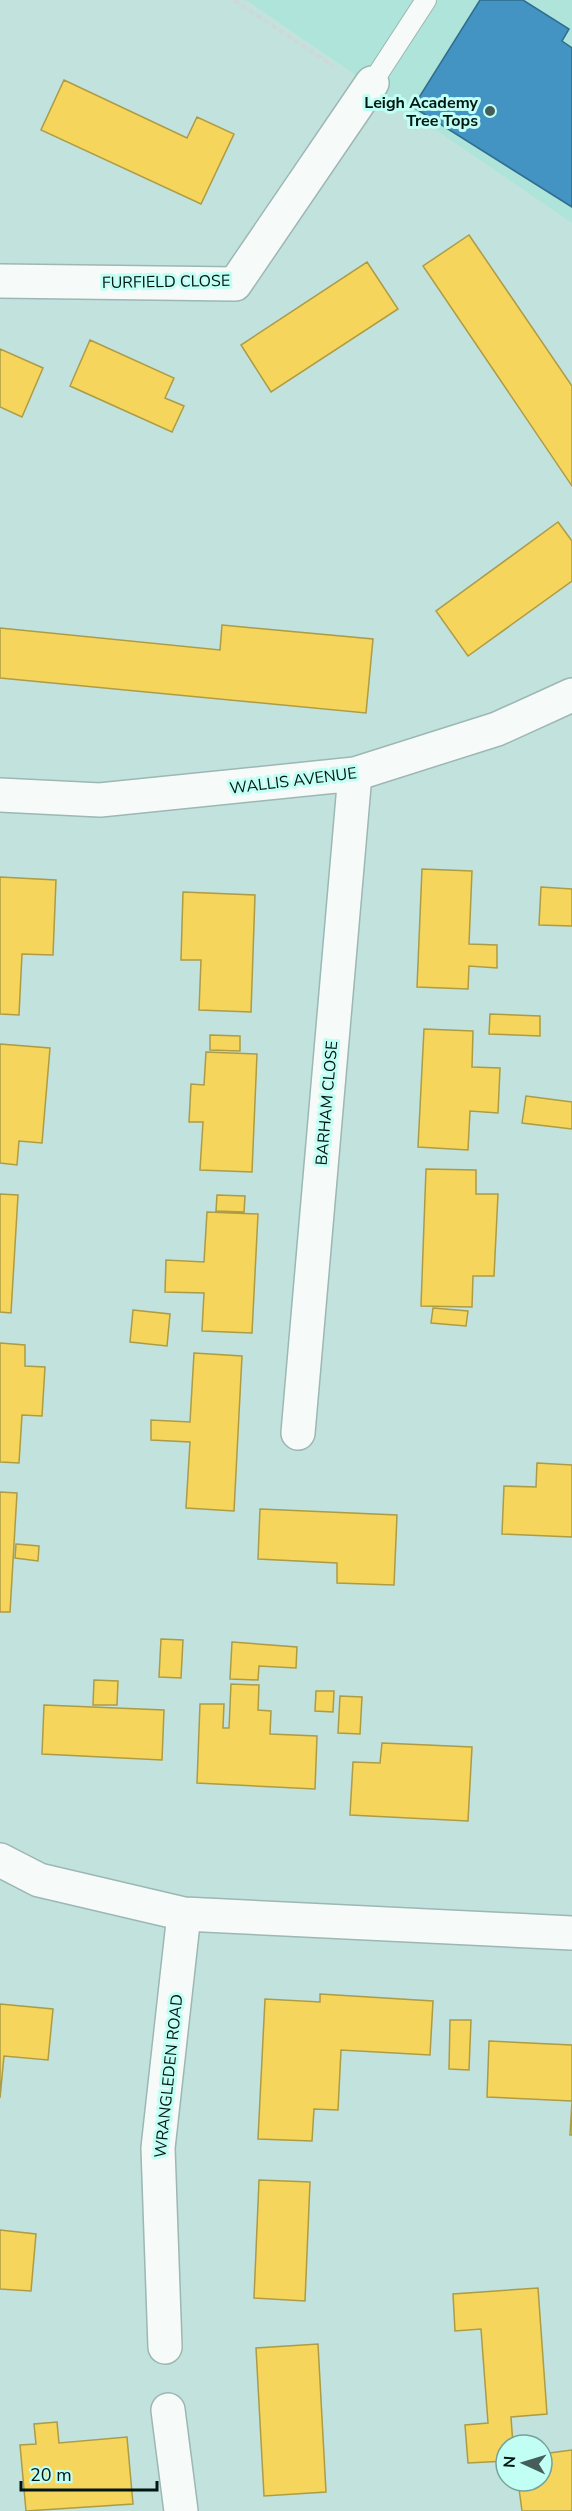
<svg xmlns="http://www.w3.org/2000/svg" width="572" height="2511" viewBox="0 0 572 2511" font-family="'Nunito Sans',sans-serif">
  <rect width="100%" height="100%" fill="#c2e2dd"/>
  <!-- built -->
  <path fill="#afe4db" d="M 246,0 L 572,0 L 572,223 Z"/>
  <!-- homes -->
  <path fill="#f6d55c" stroke="#ac9c46" stroke-width="1.5" d="M 64,80 L 187,138 L 197,117 L 234,134 L 201,204 L 41,130 Z
    M 469,235 L 572,386 L 572,486 L 423,266 Z
    M 367,262 L 398,309 L 271,392 L 241,345 Z
    M 90,340 L 174,378 L 165,398 L 184,406 L 172,432 L 70,386 Z
    M 0,349 L 43,368 L 22,417 L 0,407 Z
    M 558,522 L 572,541 L 572,581 L 468,656 L 436,611 Z
    M 222,625 L 373,639 L 366,713 L 0,678 L 0,628 L 220,650 Z
    M 422,869 L 472,871 L 469,944 L 497,945 L 497,968 L 469,966 L 468,989 L 417,987 Z
    M 0,877 L 56,880 L 53,955 L 22,954 L 19,1015 L 0,1014 Z
    M 541,887 L 572,889 L 572,926 L 539,925 Z
    M 183,892 L 255,895 L 251,1012 L 199,1010 L 201,960 L 181,960 Z
    M 490,1014 L 540,1016 L 540,1036 L 489,1034 Z
    M 424,1029 L 473,1031 L 472,1067 L 500,1068 L 498,1113 L 470,1111 L 468,1150 L 418,1147 Z
    M 210,1035 L 240,1036 L 240,1051 L 210,1050 Z
    M 0,1044 L 50,1048 L 42,1143 L 19,1141 L 17,1165 L 0,1163 Z
    M 206,1052 L 257,1054 L 252,1172 L 200,1170 L 203,1122 L 189,1122 L 191,1084 L 204,1085 Z
    M 526,1096 L 572,1102 L 572,1129 L 522,1123 Z
    M 426,1169 L 476,1170 L 476,1194 L 498,1194 L 494,1276 L 473,1276 L 472,1307 L 421,1306 Z
    M 0,1194 L 18,1195 L 11,1313 L 0,1312 Z
    M 217,1195 L 245,1196 L 244,1212 L 216,1211 Z
    M 207,1212 L 258,1214 L 252,1333 L 202,1331 L 204,1293 L 165,1292 L 166,1260 L 204,1262 Z
    M 433,1308 L 468,1311 L 466,1326 L 431,1323 Z
    M 133,1310 L 170,1314 L 167,1346 L 130,1342 Z
    M 0,1343 L 25,1345 L 25,1366 L 45,1367 L 42,1416 L 22,1415 L 19,1463 L 0,1462 Z
    M 194,1353 L 242,1356 L 234,1511 L 186,1508 L 190,1442 L 151,1440 L 151,1420 L 190,1422 Z
    M 537,1463 L 572,1465 L 572,1537 L 502,1534 L 504,1486 L 536,1487 Z
    M 0,1492 L 17,1493 L 10,1612 L 0,1612 Z
    M 260,1509 L 397,1515 L 394,1585 L 337,1583 L 337,1563 L 258,1559 Z
    M 16,1544 L 39,1546 L 38,1561 L 15,1558 Z
    M 161,1639 L 183,1640 L 181,1678 L 159,1677 Z
    M 232,1642 L 297,1647 L 296,1668 L 259,1666 L 258,1680 L 230,1679 Z
    M 94,1680 L 118,1681 L 117,1705 L 93,1705 Z
    M 231,1684 L 259,1685 L 258,1710 L 271,1711 L 270,1734 L 317,1736 L 315,1789 L 197,1783 L 200,1704 L 224,1704 L 223,1728 L 229,1728 Z
    M 316,1691 L 334,1691 L 333,1712 L 315,1711 Z
    M 340,1696 L 362,1697 L 360,1734 L 338,1733 Z
    M 44,1705 L 164,1710 L 162,1760 L 42,1754 Z
    M 382,1743 L 472,1747 L 468,1821 L 350,1815 L 353,1762 L 380,1763 Z
    M 320,1994 L 433,2001 L 430,2055 L 341,2050 L 338,2110 L 314,2109 L 312,2141 L 258,2139 L 265,1999 L 320,2002 Z
    M 0,2004 L 53,2009 L 48,2060 L 4,2056 L 0,2098 Z
    M 450,2020 L 471,2020 L 469,2070 L 449,2069 Z
    M 489,2041 L 572,2045 L 572,2135 L 570,2135 L 572,2101 L 487,2097 Z
    M 259,2180 L 310,2182 L 305,2301 L 254,2298 Z
    M 0,2230 L 36,2234 L 31,2291 L 0,2289 Z
    M 538,2288 L 547,2414 L 511,2417 L 513,2445 L 506,2445 L 506,2461 L 468,2463 L 465,2425 L 488,2423 L 481,2329 L 455,2331 L 453,2294 Z
    M 318,2344 L 326,2492 L 264,2496 L 256,2348 Z
    M 57,2422 L 59,2443 L 127,2437 L 133,2504 L 26,2511 L 20,2445 L 36,2444 L 34,2424 Z
    M 572,2450 L 572,2511 L 522,2511 L 518,2481 L 542,2481 L 542,2454 Z"/>
  <!-- schools -->
  <path fill="#4393c3" stroke="#2f6e8e" stroke-width="1.5" d="M 480,0 L 523,0 L 569,29 L 562,41 L 572,48 L 572,207 L 413,107 Z"/>
  <g fill="none" stroke-linecap="round" stroke-linejoin="round">
    <!-- lane casing -->
    <g stroke="#9db7b3" stroke-width="22">
      <path id="lane" d="M 372,83 L 426,0"/>
    </g>
    <!-- street casing -->
    <g stroke="#9db7b3" stroke-width="36">
      <path id="street" d="M 0,281 L 235,284 L 372,83
        M 0,795 L 100,800 L 355,774 L 497,729 L 572,695
        M 298,1433 L 355,774
        M 0,1860 L 39,1880 L 184,1914 L 572,1933
        M 165,2347 L 158,2148 L 184,1914
        M 168,2410 L 181,2511"/>
    </g>
    <!-- path -->
    <path stroke="#ced9d7" stroke-width="4" stroke-dasharray="6 3" stroke-linecap="butt" d="M 234,0 L 333,66"/>
    <!-- lane -->
    <use href="#lane" stroke="#f6fbfa" stroke-width="20"/>
    <!-- street -->
    <use href="#street" stroke="#f6fbfa" stroke-width="33"/>
  </g>
  <!-- markers -->
  <circle fill="#455e5a" stroke="#c1fef3" stroke-width="2" cx="490" cy="111" r="6"/>
  <g text-anchor="middle" stroke-width="6" stroke-linejoin="round" paint-order="stroke">
    <!-- poi labels -->
    <g font-size="16" font-weight="bold" fill="#011713" stroke="#c1fef3" text-anchor="end">
      <text x="478" y="108">Leigh Academy<tspan x="478" dy="18">Tree Tops</tspan></text>
    </g>
    <!-- street labels -->
    <g font-size="16" fill="#011713" stroke="#c1fef3">
      <text transform="translate(166 281) rotate(-1)" y="6">FURFIELD CLOSE</text>
      <text transform="translate(293 780) rotate(-7)" y="6">WALLIS AVENUE</text>
      <text transform="translate(326 1103) rotate(-85)" y="6">BARHAM CLOSE</text>
      <text transform="translate(168 2076) rotate(-84)" y="6">WRANGLEDEN ROAD</text>
    </g>
  </g>
  <!-- north arrow -->
  <g transform="translate(524 2463) rotate(274)"><circle r="28" fill="#c1fef3" stroke="#74a299" stroke-width="1.5"/>
  <path d="M0-4.5L10 22L0 15L-10 22Z" fill="#455e5a"/>
  <text y="-9" font-size="16" font-weight="bold" text-anchor="middle" fill="#011713">N</text>
  </g>
  <!-- scale -->
  <path d="M21 2481v9h136v-9" fill="none" stroke="#011713" stroke-width="3"/>
  <text x="30" y="2481" font-size="18" fill="#011713" stroke="#c1fef3" stroke-width="4.5" paint-order="stroke">20 m</text>
</svg>
